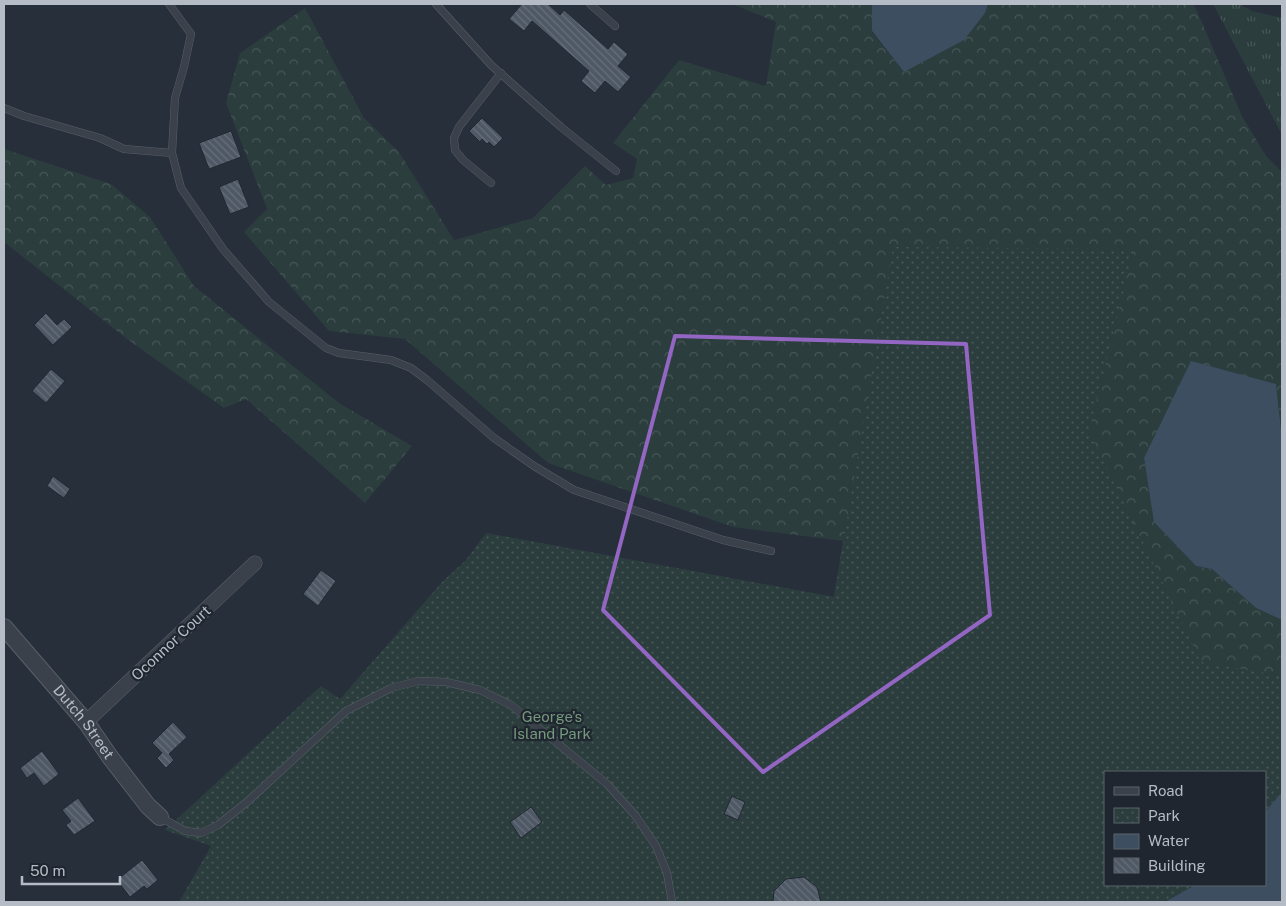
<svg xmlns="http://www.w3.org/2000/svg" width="1286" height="906" viewBox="0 0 1286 906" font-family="'Public Sans',sans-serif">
  <defs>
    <pattern id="grass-tufts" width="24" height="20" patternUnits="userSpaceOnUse" patternTransform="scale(1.25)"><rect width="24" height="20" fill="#2b3d3d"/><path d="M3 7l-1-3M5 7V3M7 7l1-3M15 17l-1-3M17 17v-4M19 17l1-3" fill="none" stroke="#485758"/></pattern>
    <pattern id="forest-crowns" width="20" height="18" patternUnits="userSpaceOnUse" patternTransform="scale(1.25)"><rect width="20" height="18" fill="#2b3d3d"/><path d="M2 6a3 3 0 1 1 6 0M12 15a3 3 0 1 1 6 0" fill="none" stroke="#485758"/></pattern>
    <pattern id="park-dots" width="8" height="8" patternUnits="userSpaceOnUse" patternTransform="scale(1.25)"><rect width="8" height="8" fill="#2b3d3d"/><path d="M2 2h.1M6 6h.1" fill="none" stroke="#485758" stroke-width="1.8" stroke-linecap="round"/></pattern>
    <pattern id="building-back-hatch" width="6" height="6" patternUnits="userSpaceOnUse" patternTransform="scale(1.25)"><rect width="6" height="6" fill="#4f5965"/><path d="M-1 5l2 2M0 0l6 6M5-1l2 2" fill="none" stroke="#666f7a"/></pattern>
  </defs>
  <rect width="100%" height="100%" fill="#262f3a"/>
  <!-- grass -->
  <path fill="url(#grass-tufts)" d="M 1213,4 L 1239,4 L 1252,11 L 1282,18 L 1282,135 Z"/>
  <!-- forest -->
  <path fill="url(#forest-crowns)" d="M 732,4 L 872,4 L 872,32 L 904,72 L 932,56 L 985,13 L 988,4 L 1194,4 L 1242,116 L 1266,156 L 1282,172 L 1282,438 L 1276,384 L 1144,458 L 1155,522 L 1196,566 L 1212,569 L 1256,608 L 1282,620 L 1282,792 L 1265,812 L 1265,772 L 1105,772 L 1105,885 L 1195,885 L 1165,902 L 851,902 L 486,533 L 834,597 L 843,541 L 733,527 L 548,463 L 405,339 L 329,331 L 244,232 L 267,209 L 226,103 L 240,53 L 305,8 L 364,118 L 399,152 L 454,240 L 533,218 L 585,166 L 606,185 L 633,178 L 637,159 L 613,143 L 679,60 L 766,86 L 776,22 Z
    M 4,149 L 111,184 L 150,217 L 194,286 L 339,403 L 412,446 L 365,503 L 246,399 L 224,408 L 127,339 L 4,242 Z"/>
  <!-- park -->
  <path fill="url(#park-dots)" d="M 893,247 L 1134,249 L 1089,431 L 1201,662 L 1282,676 L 1282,792 L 1265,812 L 1265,772 L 1105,772 L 1105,885 L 1195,885 L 1165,902 L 179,902 L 211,846 L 165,830 L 321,686 L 340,699 L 443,581 L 466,560 L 486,533 L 834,597 Z"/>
  <!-- water -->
  <path fill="#3d4e61" d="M 872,4 L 988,4 L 985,13 L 964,40 L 904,72 L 872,31 Z
    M 1191,361 L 1276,384 L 1282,438 L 1282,620 L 1256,608 L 1212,569 L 1196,566 L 1154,522 L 1144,458 Z
    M 1282,792 L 1282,902 L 1165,902 L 1195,885 L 1265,885 L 1265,812 Z"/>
  <!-- building -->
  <path fill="url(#building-back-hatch)" stroke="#212831" d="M 522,4 L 548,4 L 560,15 L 564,10 L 608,49 L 614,42 L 628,54 L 618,66 L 631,77 L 618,92 L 605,81 L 595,93 L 581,81 L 589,71 L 532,21 L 524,31 L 509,19 Z
    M 482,118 L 503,138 L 494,147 L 489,142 L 487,144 L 482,139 L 480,142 L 469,131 Z
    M 231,131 L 241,157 L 209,169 L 199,143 Z
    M 238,179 L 249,207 L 230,214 L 219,187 Z
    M 46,313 L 57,325 L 64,319 L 72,327 L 53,345 L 34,325 Z
    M 51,369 L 65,381 L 46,403 L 32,391 Z
    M 53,476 L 70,489 L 64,498 L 47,486 Z
    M 321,570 L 336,581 L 318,606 L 303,594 Z
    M 173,722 L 187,737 L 169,754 L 174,760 L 166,768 L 157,758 L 162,753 L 152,743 Z
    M 42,751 L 59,774 L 44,786 L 34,773 L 27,778 L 20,768 Z
    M 732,796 L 745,802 L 738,820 L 724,814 Z
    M 78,798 L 95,821 L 74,835 L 66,825 L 71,821 L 62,810 Z
    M 531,807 L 542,822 L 521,838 L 510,822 Z
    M 142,860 L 158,880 L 147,889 L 144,886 L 130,897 L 117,880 Z
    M 804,877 L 817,887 L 821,902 L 773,902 L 774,891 L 786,879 Z"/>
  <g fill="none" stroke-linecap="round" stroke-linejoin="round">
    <!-- service casing -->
    <g stroke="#585f68" stroke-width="8">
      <path id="service" d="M 169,4 L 191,34 L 184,67 L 175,98 L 172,153 L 181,188 L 223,249 L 269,302 L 326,348 L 339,353 L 391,360 L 411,368 L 427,380 L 494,438 L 534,466 L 574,490 L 723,540 L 771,551
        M 436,4 L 491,65 L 561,127 L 616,171
        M 590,4 L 615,26
        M 4,108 L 24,116 L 100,138 L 124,149 L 172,153
        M 491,183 L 463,160 L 455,150 L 454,138 L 459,127 L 501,73
        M 160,817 L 185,831 L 201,833 L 218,825 L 247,802 L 346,711 L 391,688 L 418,681 L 446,682 L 480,690 L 511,705 L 607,784 L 635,815 L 656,846 L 667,873 L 672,902"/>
    </g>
    <!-- minor casing -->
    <g stroke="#585f68" stroke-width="15">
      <path id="minor" d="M 86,722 L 255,563"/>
    </g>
    <!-- tertiary casing -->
    <g stroke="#585f68" stroke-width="18">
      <g id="tertiary">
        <path id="s1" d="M 4,627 L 86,722 L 110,757 L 148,806 L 160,817"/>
      </g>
    </g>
    <!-- service -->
    <use href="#service" stroke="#3a414a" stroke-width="7"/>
    <!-- minor -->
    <use href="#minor" stroke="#3a414a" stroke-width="14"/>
    <!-- tertiary -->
    <use href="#tertiary" stroke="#3a414a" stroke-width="16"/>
  </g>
  <!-- marked area -->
  <path fill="none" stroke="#9266c2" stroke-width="4" stroke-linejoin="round" d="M 675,336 L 966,344 L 990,615 L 763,772 L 603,610 Z"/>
  <g text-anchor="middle" stroke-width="4.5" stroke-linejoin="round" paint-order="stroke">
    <!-- street labels -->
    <g font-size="15" fill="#b5bcc6" stroke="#1f262f">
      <text transform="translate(171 643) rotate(-43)" y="5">Oconnor Court</text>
      <text dy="5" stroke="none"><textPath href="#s1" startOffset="124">Dutch Street</textPath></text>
    </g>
    <!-- park labels -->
    <g font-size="15" fill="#76997d" stroke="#1f262f">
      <text x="552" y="722">George's<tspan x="552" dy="17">Island Park</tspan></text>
    </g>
  </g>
  <!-- border -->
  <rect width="1286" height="906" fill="none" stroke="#b5bcc6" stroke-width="10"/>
  <!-- legend -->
  <rect x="1104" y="771" width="162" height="115" fill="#1f262f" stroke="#5b626b"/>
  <rect x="1114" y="787" width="25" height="8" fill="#3a414a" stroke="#5b626b"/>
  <text x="1148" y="796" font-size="15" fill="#b5bcc6">Road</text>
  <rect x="1114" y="808" width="25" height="15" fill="url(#park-dots)" stroke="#5b626b"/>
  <text x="1148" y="821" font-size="15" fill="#b5bcc6">Park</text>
  <rect x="1114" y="834" width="25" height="15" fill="#3d4e61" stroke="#5b626b"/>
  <text x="1148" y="846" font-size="15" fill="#b5bcc6">Water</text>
  <rect x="1114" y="858" width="25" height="15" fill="url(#building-back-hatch)" stroke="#5b626b"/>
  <text x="1148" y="871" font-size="15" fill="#b5bcc6">Building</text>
  <!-- scale -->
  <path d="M22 876v8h98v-8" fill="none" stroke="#b5bcc6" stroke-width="2.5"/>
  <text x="30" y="876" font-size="15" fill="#b5bcc6" stroke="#1f262f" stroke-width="4" paint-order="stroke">50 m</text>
</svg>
